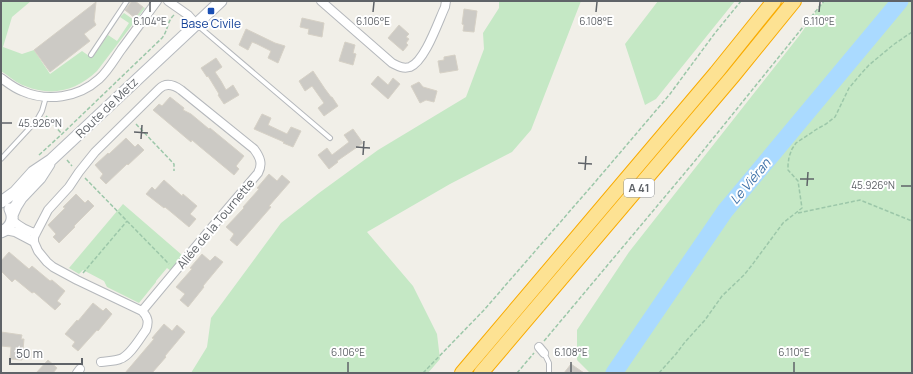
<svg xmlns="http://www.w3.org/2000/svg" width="913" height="374" viewBox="0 0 913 374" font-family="Manrope,sans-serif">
  <rect width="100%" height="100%" fill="#f1efe8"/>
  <!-- green -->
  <path fill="#c5e8c5" d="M 1,1 L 31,1 L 12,17 L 3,47 L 22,54 L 34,50 L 50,74 L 82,51 L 92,58 L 108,35 L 117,41 L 129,23 L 120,17 L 124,13 L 134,20 L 143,7 L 145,8 L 97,71 C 76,91 52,97 25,86 C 16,83 9,76 1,71 Z
    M 499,1 L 581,1 L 531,130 L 512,152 L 450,184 L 367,232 L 413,286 L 437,334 L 440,359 L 428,373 L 191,373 L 207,347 L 211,318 L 281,223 L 319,193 L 378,150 L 466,97 L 484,49 L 483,33 L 499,8 Z
    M 658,1 L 735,1 L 656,99 L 645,105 L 625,44 Z
    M 824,1 L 912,1 L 912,373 L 590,373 L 577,360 L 577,330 L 629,252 L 799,36 Z
    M 123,204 L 182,255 L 171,271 L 167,268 L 156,281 L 156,282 L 139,303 L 107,287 L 104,281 L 83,270 L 79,274 L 69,268 Z"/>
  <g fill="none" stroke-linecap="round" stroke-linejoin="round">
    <!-- river -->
    <path stroke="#aadaff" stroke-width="17" d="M 614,373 L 725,211 L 900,1"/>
  </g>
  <!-- building -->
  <path fill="#cccac5" stroke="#d6d1c6" d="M 132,1 L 135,1 L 143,7 L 135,18 L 125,10 Z
    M 96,2 L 94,21 L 96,25 L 84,34 L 90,41 L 50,72 L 34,50 Z
    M 464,9 L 477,11 L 474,32 L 463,31 L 464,25 L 462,24 Z
    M 302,18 L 324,23 L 322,37 L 308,34 L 309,29 L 300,27 Z
    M 399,25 L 409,34 L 406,37 L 409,39 L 406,43 L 408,45 L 403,51 L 388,38 Z
    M 246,29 L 275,43 L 285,46 L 278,63 L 268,58 L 271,51 L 257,44 L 252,42 L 248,50 L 239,45 Z
    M 345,42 L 355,45 L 353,53 L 356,54 L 353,65 L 339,61 Z
    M 455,55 L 458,70 L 440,73 L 438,61 L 444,60 L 444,57 Z
    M 216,58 L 222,67 L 215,72 L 221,81 L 226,90 L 233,85 L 239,95 L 224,104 L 218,95 L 219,94 L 208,76 L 207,77 L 201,68 Z
    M 313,71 L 325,89 L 331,97 L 332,97 L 338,106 L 324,116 L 318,108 L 324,103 L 312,86 L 305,91 L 299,81 Z
    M 378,76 L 388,85 L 393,78 L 400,84 L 388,99 L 371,84 Z
    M 419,82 L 423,87 L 437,91 L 434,102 L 426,100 L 420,103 L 411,86 Z
    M 170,97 L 184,108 L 183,110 L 191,114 L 209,129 L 210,128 L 244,156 L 236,166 L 239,169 L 234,175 L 199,146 L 192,140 L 191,142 L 153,110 L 159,104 L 162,106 Z
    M 262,114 L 271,118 L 268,125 L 287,134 L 291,127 L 301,131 L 293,147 L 283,143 L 284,142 L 254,129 Z
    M 353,129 L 363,143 L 337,161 L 338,162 L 329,169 L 318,155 L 327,148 L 332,155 L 349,142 L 344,135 Z
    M 126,138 L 135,147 L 138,144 L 144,150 L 128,165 L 127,164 L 106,184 L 100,178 L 103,174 L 95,165 L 108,153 L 109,154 Z
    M 269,174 L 277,181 L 282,175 L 290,182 L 269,206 L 271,207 L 237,246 L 230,240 L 234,234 L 226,227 L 244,208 L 243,207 L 259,189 L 257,188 Z
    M 164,180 L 182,196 L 183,194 L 197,206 L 190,214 L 196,219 L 189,227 L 165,207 L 164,208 L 146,194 L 152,187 L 155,190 Z
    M 76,194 L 85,203 L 88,200 L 94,206 L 74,226 L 75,227 L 59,243 L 53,237 L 56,234 L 48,225 L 65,208 L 63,207 Z
    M 9,252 L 29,269 L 32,266 L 50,281 L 52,280 L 65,291 L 57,301 L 61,304 L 55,310 L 34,292 L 32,293 L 15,279 L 12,282 L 1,271 L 1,261 Z
    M 202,254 L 210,261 L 215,256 L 223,262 L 203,286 L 204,287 L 188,307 L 180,300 L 185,294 L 176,287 L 192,269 L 190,268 Z
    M 93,303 L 103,311 L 106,308 L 112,314 L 98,331 L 97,330 L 78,351 L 72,346 L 75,342 L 65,334 L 77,320 L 78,321 Z
    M 164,324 L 172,331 L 177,325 L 185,332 L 165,356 L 166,357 L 152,373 L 125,373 L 154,339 L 152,338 Z
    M 1,332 L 22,335 L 21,339 L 24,339 L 22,360 L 10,359 L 11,347 L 1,346 Z
    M 48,360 L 57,368 L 53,373 L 36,373 Z
    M 571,364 L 584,373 L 564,373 Z"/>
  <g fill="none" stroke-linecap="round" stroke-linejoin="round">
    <!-- lane casing -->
    <g stroke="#b5b8bc" stroke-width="6">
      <path id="lane" d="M 196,24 L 330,138
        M 91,55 L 127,1
        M 1,159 L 37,120 L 42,111 L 46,97
        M 544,353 L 549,363 L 549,373"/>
    </g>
    <!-- street casing -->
    <g stroke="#b5b8bc" stroke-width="10">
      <path id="street" d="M 168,1 L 188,15 L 196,24
        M 321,1 L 392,63 C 398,66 403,69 410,67 C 425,61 438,22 445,7 L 446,1
        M 1,78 C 8,83 14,88 22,91 C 47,102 78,98 99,79 C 108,71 114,60 121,50 C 133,34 145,17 157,1
        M 12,220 C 20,227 26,231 36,233
        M 5,230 L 15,232 L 34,242
        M 539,347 L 544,353
        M 101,362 C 107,361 115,361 120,359 C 130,356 140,338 146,330 C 149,322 148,317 142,311 L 77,280 L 53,267 L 47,262 L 38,251 L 34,242 L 34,237 L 36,233 L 48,210 L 69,187 L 79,172 L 95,152 L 159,89 C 166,82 174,85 181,90 L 254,149 C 260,157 263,164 258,173 L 223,214 L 142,311
        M 77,373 L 80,369"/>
    </g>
    <!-- secondary casing -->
    <g stroke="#b6babf" stroke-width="13">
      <path id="secondary" d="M 1,202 L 15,192 L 33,172 L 51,160 L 221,1
        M 12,215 L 16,206 L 21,198 L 40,178 L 49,164
        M 1,232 C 11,228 15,219 10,209"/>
    </g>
    <!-- highway casing -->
    <g stroke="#f9ab00" stroke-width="16">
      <path id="highway" d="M 462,373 L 716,73 L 774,1
        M 481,373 L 733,76 L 794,1"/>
    </g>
    <!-- path -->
    <path stroke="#9cc7a9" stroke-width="1.5" stroke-dasharray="4 2" stroke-linecap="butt" d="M 46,116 L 62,134
      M 136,124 L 174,164 L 174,171
      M 39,155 L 62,134 L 162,38 C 168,31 167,21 174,15
      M 67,160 L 72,166
      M 85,178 L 169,264
      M 798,213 L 860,200 L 912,221
      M 83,273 L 127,221
      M 544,341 L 694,162 L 824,1
      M 423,373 L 484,310 L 596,181 L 670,94 L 715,33 L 741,1
      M 517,373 L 534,353
      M 659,373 L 676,354 L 685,342 L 705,320 L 722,296 L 744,275 L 752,265 L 783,223 L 802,208 L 798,181 L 788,170 L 788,165 L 789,157 L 792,149 L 796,143 L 817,129 L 826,124 L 835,117 L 849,88 L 860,75 L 869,65 L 893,45 L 912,32"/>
    <!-- lane -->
    <use href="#lane" stroke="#fff" stroke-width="4"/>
    <!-- street -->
    <use href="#street" stroke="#fff" stroke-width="8"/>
    <!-- secondary -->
    <use href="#secondary" stroke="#fff" stroke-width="11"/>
    <!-- highway -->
    <use href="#highway" stroke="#fde293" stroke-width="14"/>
  </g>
  <!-- ticks -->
  <path fill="none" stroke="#5f6368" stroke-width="1.5" d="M 150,12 L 150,2M 373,12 L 374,2M 596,12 L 597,2M 819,12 L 820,2M 2,123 L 12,123M 134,132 L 148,133M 141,139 L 142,125M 356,147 L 370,148M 363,155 L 364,141M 578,163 L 592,164M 585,170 L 586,156M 800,179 L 814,179M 807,186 L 808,172M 901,186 L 911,186M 348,372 L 348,362M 571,372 L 571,362M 794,372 L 794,362"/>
  <!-- markers -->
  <rect fill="#1a4fb4" stroke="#fff" stroke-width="1.5" x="207" y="7" width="8" height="8" rx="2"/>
  <g text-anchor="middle" stroke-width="4" stroke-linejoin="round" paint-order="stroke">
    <!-- shield labels -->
    <rect fill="#fff" stroke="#8f9295" stroke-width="1" x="624" y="179" width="30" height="18" rx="3"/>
    <g font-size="11" font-weight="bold" fill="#5f6368">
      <text x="639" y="192">A 41</text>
    </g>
    <!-- transit labels -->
    <g font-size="12" fill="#164399" stroke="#fff">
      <text x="211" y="28">Base Civile</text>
    </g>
    <!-- street labels -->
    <g font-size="12" fill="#5f6368" stroke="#fff">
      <text transform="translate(107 108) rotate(-44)" y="4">Route de Metz</text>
      <text transform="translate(216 224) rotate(-50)" y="4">Allée de la Tournette</text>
    </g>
    <!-- water labels -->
    <g font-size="13" font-style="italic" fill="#4174aa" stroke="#fff">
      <text transform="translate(750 181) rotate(-50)" y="5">Le Viéran</text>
    </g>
  </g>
  <g font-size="10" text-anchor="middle" fill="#5f6368" stroke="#fff" stroke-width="4" stroke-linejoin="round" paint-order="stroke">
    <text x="150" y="25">6.104°E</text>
    <text x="373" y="25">6.106°E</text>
    <text x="596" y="25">6.108°E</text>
    <text x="819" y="25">6.110°E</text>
    <text x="40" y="127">45.926°N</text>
    <text x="873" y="189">45.926°N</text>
    <text x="348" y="356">6.106°E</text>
    <text x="571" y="356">6.108°E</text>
    <text x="794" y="356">6.110°E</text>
  </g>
  <!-- border -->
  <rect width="913" height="374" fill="none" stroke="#5f6368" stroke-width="4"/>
  <!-- scale -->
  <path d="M10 358v6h72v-6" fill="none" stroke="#5f6368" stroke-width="2"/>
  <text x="16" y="358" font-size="12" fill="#5f6368" stroke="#ffffff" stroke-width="3" paint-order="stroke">50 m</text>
</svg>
